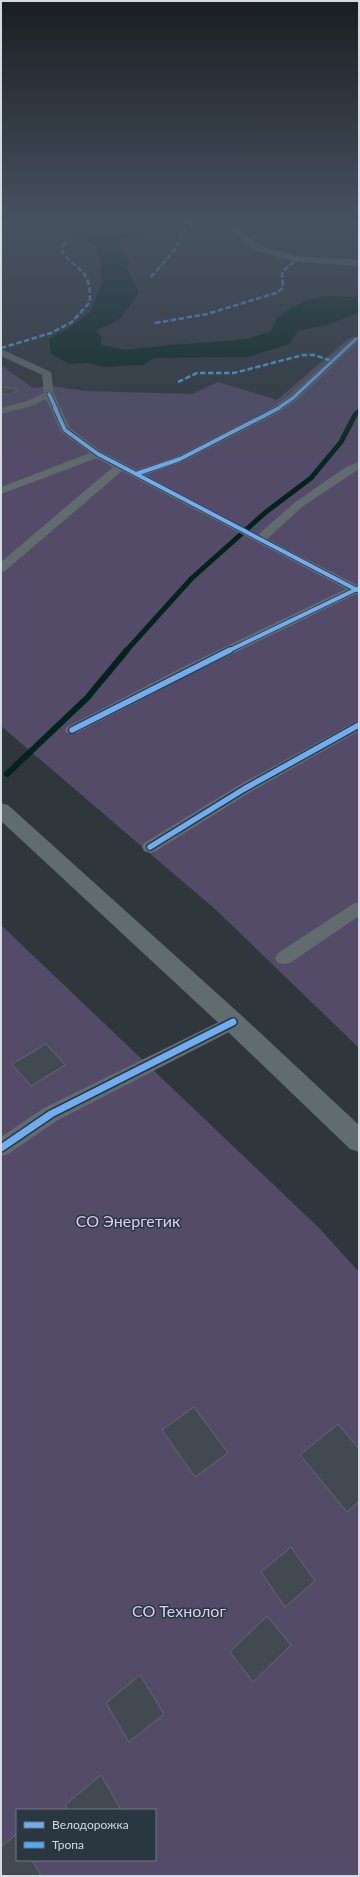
<svg xmlns="http://www.w3.org/2000/svg" width="360" height="1877" viewBox="0 0 360 1877" font-family="Lato,sans-serif">
  <rect width="100%" height="100%" fill="#2f363c"/>
  <!-- green -->
  <path fill="#544b68" fill-rule="evenodd" d="M 359,336 L 359,1048 L 216,910 L 1,726 L 1,365 L 33,388 L 52,386 L 85,391 L 192,394 L 218,382 L 277,400 L 348,339 Z
    M 1,925 L 320,1229 L 359,1272 L 359,1876 L 1,1876 ZM 17,1810 L 155,1810 L 155,1860 L 17,1860 Z"/>
  <!-- water -->
  <path fill="#04231e" d="M 27,220 L 71,220 L 87,226 L 104,228 L 120,234 L 125,228 L 109,222 L 115,220 L 130,220 L 129,222 L 142,228 L 151,228 L 155,233 L 120,239 L 120,250 L 130,261 L 126,267 L 139,292 C 132,302 126,314 116,321 C 110,325 102,327 96,331 L 102,337 L 101,345 L 125,350 L 168,345 L 227,341 L 250,338 L 271,331 L 277,318 L 292,307 L 306,301 L 323,296 L 359,297 L 359,313 L 327,325 L 298,331 L 289,344 L 248,357 L 154,358 L 143,365 L 104,367 L 88,363 L 69,364 L 51,354 L 49,339 L 68,329 L 91,311 L 102,283 L 101,264 L 96,248 L 87,240 Z"/>
  <g fill="none" stroke-linecap="round" stroke-linejoin="round">
    <!-- stream-far1 -->
    <path stroke="#04231e" stroke-width="5" d="M 126,651 L 192,578 L 266,512 L 311,478 L 341,442 L 355,415 L 359,411"/>
    <!-- stream -->
    <path stroke="#04231e" stroke-width="6" d="M 7,774 L 87,698 L 127,650"/>
  </g>
  <!-- building -->
  <path fill="#434953" stroke="#64696e" d="M 1,387 L 18,389 L 17,392 L 13,392 L 11,395 L 1,394 Z
    M 46,1044 L 65,1065 L 31,1086 L 12,1064 Z
    M 194,1407 L 228,1453 L 195,1477 L 162,1430 Z
    M 338,1424 L 359,1449 L 359,1501 L 347,1512 L 300,1455 Z
    M 291,1547 L 315,1581 L 285,1607 L 261,1572 Z
    M 267,1616 L 291,1645 L 253,1682 L 230,1652 Z
    M 140,1675 L 164,1714 L 129,1742 L 106,1703 Z
    M 101,1775 L 121,1810 L 68,1810 L 65,1805 Z
    M 17,1834 L 17,1860 L 32,1860 L 41,1876 L 1,1876 L 1,1847 Z"/>
  <g fill="none" stroke-linecap="round" stroke-linejoin="round">
    <!-- minor -->
    <path fill="#626c6e" fill-rule="evenodd" d="M 220,220 L 228,220 L 260,246 L 297,256 L 359,260 L 359,266 L 297,262 L 254,250 Z
      M 356,336 L 359,337 L 359,341 L 297,400 L 276,414 L 184,461 L 145,475 L 258,535 L 294,503 L 346,467 L 359,462 L 359,469 L 302,507 L 267,539 L 357,585 L 359,584 L 359,595 L 356,594 L 193,673 L 77,733 L 67,733 L 65,730 L 67,727 L 183,667 L 346,589 L 122,471 L 5,571 L 1,572 L 1,562 L 113,467 L 97,458 L 1,494 L 1,487 L 90,453 L 61,432 L 46,399 L 35,405 L 1,414 L 1,408 L 27,401 L 44,393 L 42,375 L 1,356 L 1,349 L 51,372 L 54,394 L 70,428 L 102,452 L 137,470 L 176,457 L 268,410 L 289,396 L 353,337 Z
      M 359,720 L 359,731 L 249,793 L 156,851 L 150,853 L 144,851 L 142,847 L 144,843 L 239,785 Z
      M 359,902 L 359,916 L 290,963 L 284,964 L 278,963 L 275,958 L 278,953 L 353,904 Z
      M 233,1015 L 239,1017 L 242,1022 L 239,1027 L 58,1120 L 8,1154 L 1,1156 L 1,1137 L 44,1108 Z"/>
    <!-- primary -->
    <path fill="#616c6f" fill-rule="evenodd" d="M 1,803 L 8,805 L 241,1015 L 359,1125 L 359,1152 L 350,1149 L 225,1029 L 1,821 Z"/>
    <!-- quiet -->
    <path stroke="#49aef6" stroke-width="2.5" stroke-dasharray="5.5 2.5" stroke-linecap="butt" d="M 151,277 C 165,260 185,244 185,220
      M 155,323 L 207,314 L 276,293 L 283,288 L 282,272 L 297,259
      M 1,348 L 51,333 L 72,322 L 90,302 C 90,292 90,282 84,274 C 77,264 64,260 62,248 L 66,242
      M 178,382 L 197,373 L 234,373 L 303,355 L 314,355 L 332,361"/>
    <!-- cycleway-far3 casing -->
    <g stroke="#2a3741" stroke-width="5">
      <path id="cycleway-far3" d="M 49,394 L 56,409
        M 277,409 L 293,398 L 356,339"/>
    </g>
    <!-- cycleway-far2 casing -->
    <g stroke="#2a3741" stroke-width="5.5">
      <path id="cycleway-far2" d="M 55,408 L 65,430 L 98,454 L 359,591
        M 136,474 L 180,459 L 279,408
        M 228,651 L 359,588"/>
    </g>
    <!-- cycleway-far1 casing -->
    <g stroke="#2a3741" stroke-width="8">
      <path id="cycleway-far1" d="M 72,730 L 230,650
        M 150,847 L 244,789 L 359,725"/>
    </g>
    <!-- cycleway casing -->
    <g stroke="#2a3741" stroke-width="10">
      <path id="cycleway" d="M 1,1148 L 51,1114 L 233,1022"/>
    </g>
    <!-- cycleway-far3 -->
    <use href="#cycleway-far3" stroke="#6dadf4" stroke-width="3.5"/>
    <!-- cycleway-far2 -->
    <use href="#cycleway-far2" stroke="#6dadf4" stroke-width="4"/>
    <!-- cycleway-far1 -->
    <use href="#cycleway-far1" stroke="#6dadf4" stroke-width="5.5"/>
    <!-- cycleway -->
    <use href="#cycleway" stroke="#6dadf4" stroke-width="7"/>
  </g>
  <!-- sky -->
  <linearGradient id="sky" x2="0" y2="1"><stop stop-color="#1a1e21"/><stop offset="0.46" stop-color="#475261"/><stop offset="1" stop-color="#475261" stop-opacity="0"/></linearGradient>
  <rect width="360" height="482" fill="url(#sky)"/>
  <g text-anchor="middle" stroke-width="3" stroke-linejoin="round" paint-order="stroke">
    <!-- near-park labels -->
    <g font-size="16" fill="#ddcefa" stroke="#2a3741">
      <text x="128" y="1227">СО Энергетик</text>
      <text x="179" y="1617">СО Технолог</text>
    </g>
  </g>
  <!-- border -->
  <rect width="360" height="1877" fill="none" stroke="#d3dbe2" stroke-width="4"/>
  <!-- legend -->
  <rect x="16" y="1809" width="140" height="52" fill="#2a3741" stroke="#6e7981"/>
  <rect x="24" y="1822" width="20" height="6" fill="#6dadf4" stroke="#6e7981"/>
  <text x="52" y="1829" font-size="12" fill="#d3dbe2">Велодорожка</text>
  <rect x="24" y="1842" width="20" height="6" fill="#49aef6" stroke="#6e7981"/>
  <text x="52" y="1849" font-size="12" fill="#d3dbe2">Тропа</text>
</svg>
